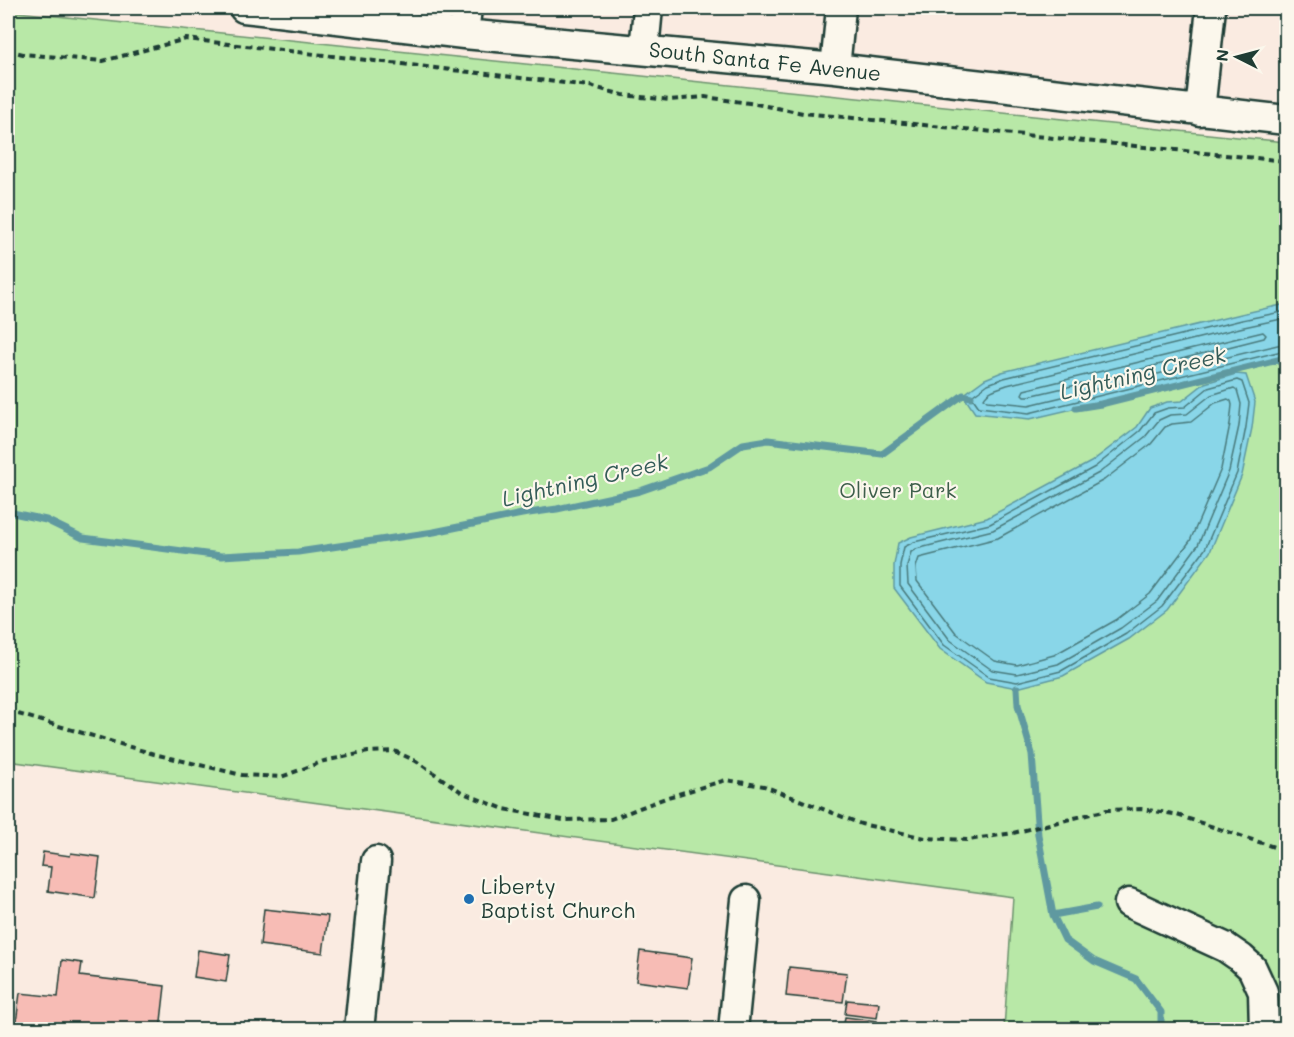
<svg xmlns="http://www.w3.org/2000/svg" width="1294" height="1037" viewBox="0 0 1294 1037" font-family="Mali,sans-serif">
  <rect width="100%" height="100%" fill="#faebe1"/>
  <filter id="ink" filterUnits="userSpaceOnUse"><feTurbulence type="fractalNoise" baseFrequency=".0167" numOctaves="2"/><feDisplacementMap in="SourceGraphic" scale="12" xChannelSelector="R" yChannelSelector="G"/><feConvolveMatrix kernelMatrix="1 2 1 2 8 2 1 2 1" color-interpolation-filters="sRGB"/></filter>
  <g filter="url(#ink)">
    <!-- green -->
    <path fill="#b8e8a7" stroke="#6c926e" stroke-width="1.5" d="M 8,11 L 1286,142 L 1286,1029 L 1004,1029 L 1013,897 L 8,761 Z"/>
    <!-- water -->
    <path fill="#89d6e8" stroke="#5f99a0" stroke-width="1.5" d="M 1286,304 L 1286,356 L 1111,400 L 1030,419 L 975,413 L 963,395 L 985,379 L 1002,372 L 1241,314 Z
      M 1236,374 L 1246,375 L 1255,402 L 1252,428 L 1242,475 L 1210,552 L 1167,610 L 1129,639 L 1063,676 L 1017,688 L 986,682 L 940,649 L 894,588 L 894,565 L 898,543 L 911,537 L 987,518 L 1091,462 L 1137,427 L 1150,408 L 1167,402 L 1182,401 L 1205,383 Z"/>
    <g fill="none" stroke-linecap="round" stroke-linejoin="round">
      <!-- shore -->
      <path stroke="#497a7c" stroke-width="1.5" d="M 1286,311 L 1242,320 L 1004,378 L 988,384 L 973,395 L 972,397 L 979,407 L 1029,413 L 1286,350
        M 1286,318 L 1244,327 L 1007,385 C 999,388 988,390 984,398 L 987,401 L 1029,405 L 1286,343
        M 1263,332 L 1266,335 L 1264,338 L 1106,378 L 1029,396 L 1024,396 L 1022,394 L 1024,390 Z
        M 1237,380 L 1242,382 L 1249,403 L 1246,427 L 1237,473 L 1205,549 L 1162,606 L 1126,634 L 1061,671 L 1017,682 L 989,677 L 944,645 L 900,586 L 900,565 L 904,547 L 914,542 L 990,524 L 1095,467 L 1140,431 L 1154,413 L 1168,408 L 1185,407 L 1208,388 Z
        M 1234,388 L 1237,390 L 1241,404 L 1239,426 L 1229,471 L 1198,545 L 1157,601 L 1121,628 L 1058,664 L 1017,674 L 992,670 L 950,640 L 908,584 L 907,566 L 911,552 L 916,549 L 993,530 L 1099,473 L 1145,437 L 1159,420 L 1170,415 L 1187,414 L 1211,395 Z
        M 1228,399 L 1231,401 L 1232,405 L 1230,424 L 1221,469 L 1190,541 L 1150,594 L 1116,620 L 1054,655 L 1017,665 L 995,661 L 956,633 L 917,581 L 916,567 L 919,558 L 998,538 L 1104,480 L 1151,444 L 1165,427 L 1172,424 L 1191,422 L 1215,403 Z"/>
      <!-- stream -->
      <path stroke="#5f99a0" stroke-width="7" d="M 1076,408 L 1101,404 L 1286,358
        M 8,512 L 46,520 L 83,538 L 221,556 L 298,552 L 434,532 L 522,514 L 557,509 L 640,491 L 709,467 L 743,444 L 768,440 L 882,454 L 963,395 L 971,397
        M 1017,688 L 1018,705 L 1032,754 L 1038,835 L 1053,915 L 1065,940 L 1094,961 L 1136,979 L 1161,1012 L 1161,1030
        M 1053,915 L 1097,907"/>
    </g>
    <!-- building -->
    <path fill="#f7bcb5" stroke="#1f3d34" stroke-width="1.5" d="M 43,852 L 70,856 L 71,853 L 100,857 L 95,898 L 48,891 L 51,867 L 41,866 Z
      M 264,909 L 328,916 L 323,953 L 260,945 Z
      M 198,950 L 230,955 L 226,982 L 194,977 Z
      M 640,951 L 692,958 L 688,988 L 636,981 Z
      M 62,960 L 82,963 L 80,976 L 165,986 L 160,1030 L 15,1030 L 20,993 L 58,997 Z
      M 789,967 L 847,973 L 843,1002 L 786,996 Z
      M 847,1000 L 879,1003 L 877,1018 L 845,1014 Z
      M 845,1017 L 877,1021 L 876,1030 L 843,1030 Z
      M 787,1025 L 828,1030 L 786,1030 Z"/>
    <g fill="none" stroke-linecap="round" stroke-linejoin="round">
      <!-- minor casing -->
      <g stroke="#1f3d34" stroke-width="33">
        <path id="minor" d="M 244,8 L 464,34 L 835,68 L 1286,120
          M 464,34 L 467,8
          M 644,50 L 648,8
          M 835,68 L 841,8
          M 1200,111 L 1211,8
          M 1129,903 L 1225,947 L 1241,958 L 1252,968 L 1263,992 L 1264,1030
          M 359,1030 L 376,861
          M 733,1030 L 746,900"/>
      </g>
      <!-- path -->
      <path stroke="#1f3d34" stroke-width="4" stroke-dasharray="6 4.5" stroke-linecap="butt" d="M 8,50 L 23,54 L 103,61 L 186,39 L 590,86 L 623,95 L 670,100 L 705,97 L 756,104 L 803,113 L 1286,161
        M 1286,175 L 1285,180 L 1286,192
        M 8,711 L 154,754 L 242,775 L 281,777 L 324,761 L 368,752 L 394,751 L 416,761 L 463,793 L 504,809 L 563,820 L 611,819 L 668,797 L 726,780 L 764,786 L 861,824 L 925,838 L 968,840 L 1013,833 L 1107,810 L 1141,809 L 1174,814 L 1286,851"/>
      <!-- minor -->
      <use href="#minor" stroke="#fbf7ec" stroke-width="28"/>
    </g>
  </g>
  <!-- markers -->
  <circle fill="#1f6fb2" stroke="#fbf7ec" stroke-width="2" cx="469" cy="899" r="6"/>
  <g text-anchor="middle" stroke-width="4.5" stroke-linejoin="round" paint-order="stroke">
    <!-- street labels -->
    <g font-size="21" fill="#1f3d34" stroke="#fbf7ec">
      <text transform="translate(765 62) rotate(6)" y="7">South Santa Fe Avenue</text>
    </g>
    <!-- park labels -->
    <g font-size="21" fill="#3e5f4b" stroke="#fbf7ec">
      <text x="898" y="498">Oliver Park</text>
    </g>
    <!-- poi labels -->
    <g font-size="21" fill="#1f3d34" stroke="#fbf7ec" text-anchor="start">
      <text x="481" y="894">Liberty<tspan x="481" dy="24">Baptist Church</tspan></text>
    </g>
    <!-- water labels -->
    <g font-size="22" font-style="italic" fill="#345c58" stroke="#fbf7ec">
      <text transform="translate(1143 373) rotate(-13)" y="8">Lightning Creek</text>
      <text transform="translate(585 480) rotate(-13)" y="8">Lightning Creek</text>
    </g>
  </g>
  <!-- margin -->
  <rect width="1294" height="1037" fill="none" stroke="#fbf7ec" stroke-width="30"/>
  <rect x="15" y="15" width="1264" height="1007" fill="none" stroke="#1f3d34" stroke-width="2" filter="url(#ink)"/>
  <!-- north arrow -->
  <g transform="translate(1237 57) rotate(276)" stroke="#fbf7ec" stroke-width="4.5" paint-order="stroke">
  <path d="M0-4.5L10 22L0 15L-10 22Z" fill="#1f3d34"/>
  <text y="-9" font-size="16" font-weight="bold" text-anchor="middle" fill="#1f3d34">N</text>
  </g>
</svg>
